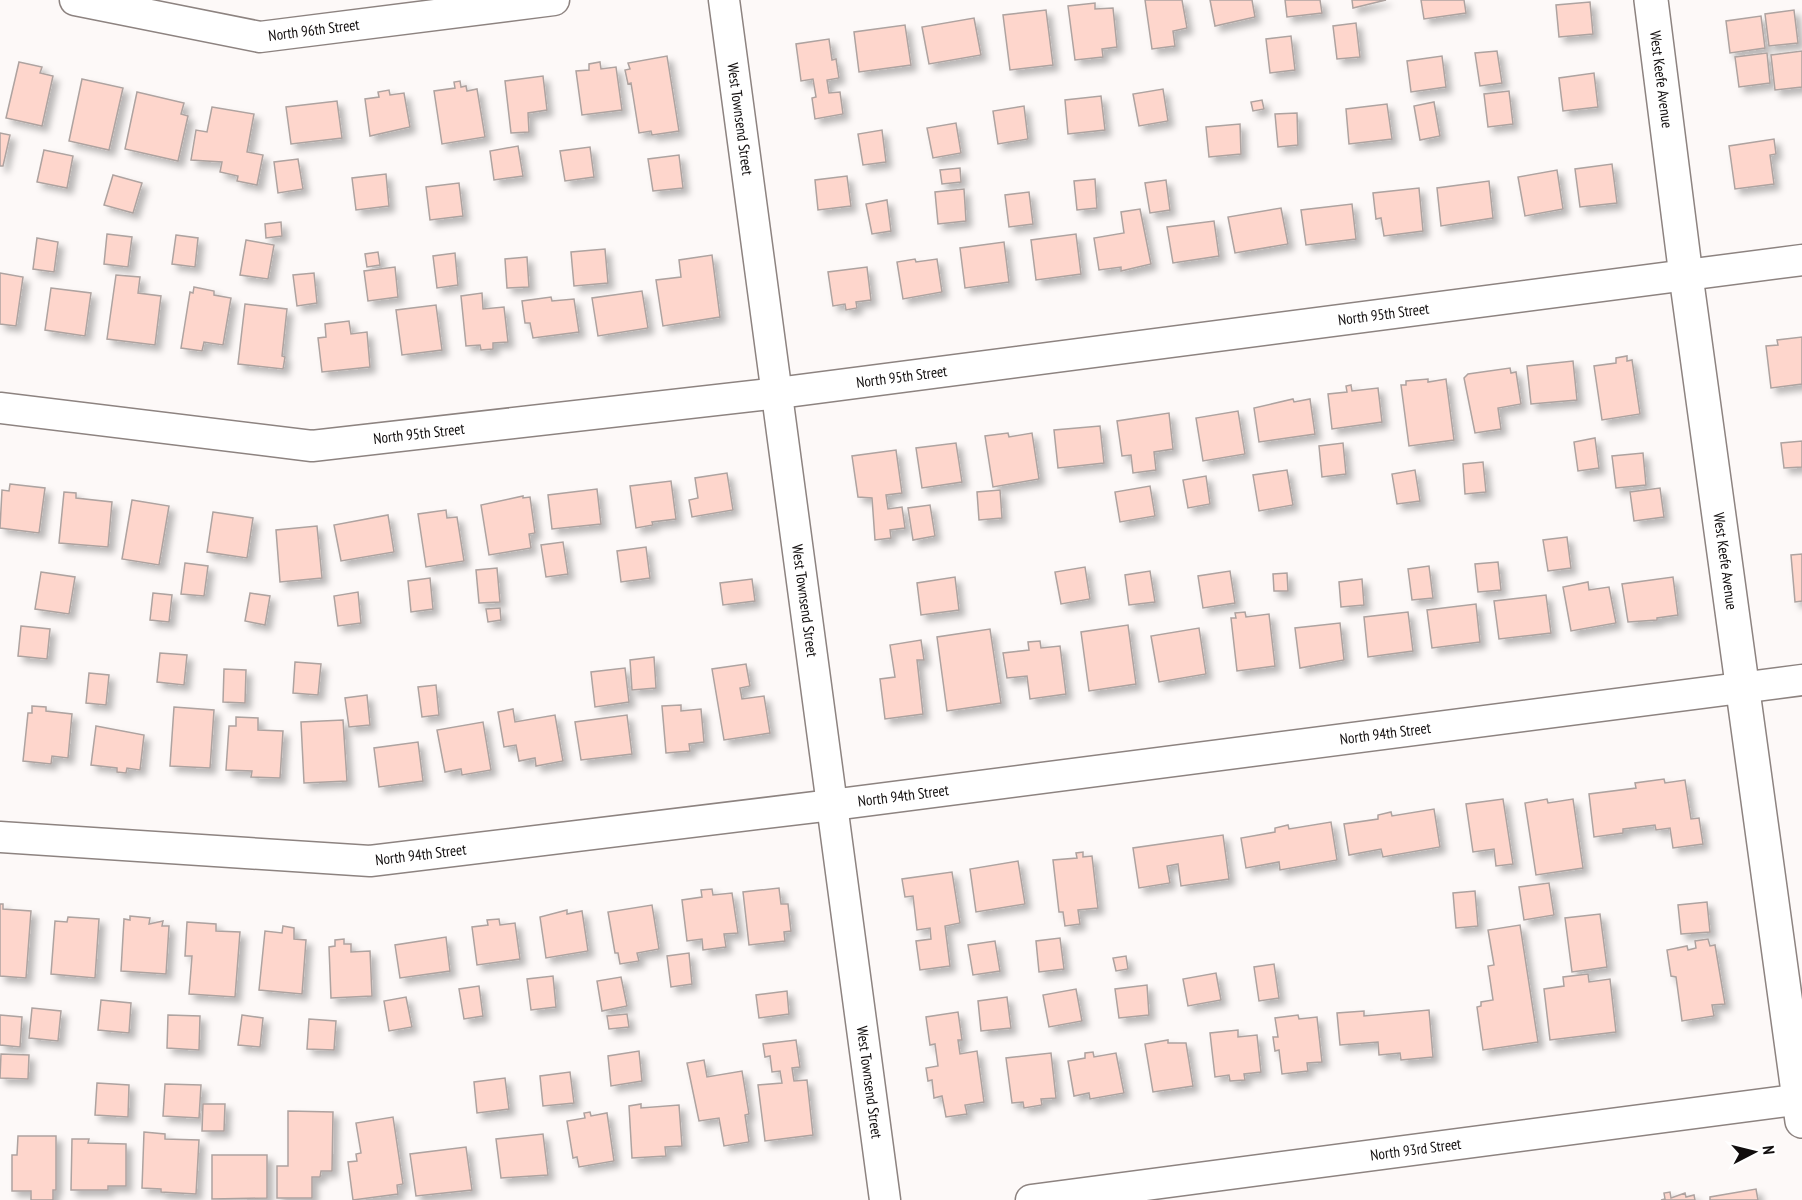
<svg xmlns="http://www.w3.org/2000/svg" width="1802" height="1200" viewBox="0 0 1802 1200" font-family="'PT Sans Narrow',sans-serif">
  <defs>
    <filter id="shadow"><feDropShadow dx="5.5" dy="5.5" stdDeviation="3" flood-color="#0004"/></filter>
  </defs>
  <rect width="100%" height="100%" fill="#fdf9f8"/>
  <!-- building -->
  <path fill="#fed6cc" stroke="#aea3a0" stroke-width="1.5" filter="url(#shadow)" d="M 1145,0 L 1182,0 L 1187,28 L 1173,31 L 1175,46 L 1152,49 Z
    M 1210,0 L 1252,0 L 1255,17 L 1215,26 Z
    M 1285,0 L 1320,0 L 1322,13 L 1287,17 Z
    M 1352,0 L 1386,0 L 1353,8 Z
    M 1421,0 L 1464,0 L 1466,13 L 1424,19 Z
    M 1590,2 L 1593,34 L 1559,37 L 1556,5 Z
    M 1095,3 L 1095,9 L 1113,8 L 1117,47 L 1102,49 L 1103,57 L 1075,60 L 1068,6 Z
    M 1046,10 L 1053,65 L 1010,70 L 1003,15 Z
    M 1794,10 L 1798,43 L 1769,46 L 1765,14 Z
    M 1761,16 L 1765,48 L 1730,53 L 1726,21 Z
    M 974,18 L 981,55 L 929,64 L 922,27 Z
    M 1356,23 L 1360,57 L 1337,59 L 1333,26 Z
    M 905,25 L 911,65 L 859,72 L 854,32 Z
    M 1291,36 L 1295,70 L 1270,73 L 1266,39 Z
    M 829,39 L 832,60 L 836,59 L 839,78 L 827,80 L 829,93 L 840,92 L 843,114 L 815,119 L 812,98 L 816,97 L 813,79 L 801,81 L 796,44 Z
    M 1497,51 L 1502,83 L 1480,86 L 1475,53 Z
    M 1802,51 L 1802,87 L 1775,90 L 1771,55 Z
    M 1767,53 L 1770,83 L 1739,87 L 1735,57 Z
    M 667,56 L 679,131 L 652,135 L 651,131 L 639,133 L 631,83 L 628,84 L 625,70 L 630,69 L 628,63 Z
    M 1442,56 L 1446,87 L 1411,92 L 1407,61 Z
    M 19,62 L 42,67 L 40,73 L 53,76 L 42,126 L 6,118 Z
    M 600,62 L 601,69 L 616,67 L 622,110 L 582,115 L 576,71 L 589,70 L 589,64 Z
    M 1594,73 L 1598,107 L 1563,111 L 1559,78 Z
    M 543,76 L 547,110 L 528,113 L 529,132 L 511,133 L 505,81 Z
    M 82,79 L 123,88 L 109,150 L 69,141 Z
    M 460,81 L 461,87 L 466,86 L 467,91 L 477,89 L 485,137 L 442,144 L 434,91 L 455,88 L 454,82 Z
    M 1163,89 L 1168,121 L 1139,126 L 1133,94 Z
    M 389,90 L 390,95 L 404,93 L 410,127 L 370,136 L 365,99 L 379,97 L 378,92 Z
    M 1509,91 L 1513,124 L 1488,127 L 1484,94 Z
    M 137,92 L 184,103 L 181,114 L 188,116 L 178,161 L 125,149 Z
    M 1101,96 L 1105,130 L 1068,134 L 1065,100 Z
    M 1262,100 L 1264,109 L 1253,111 L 1251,102 Z
    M 337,101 L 342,138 L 291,144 L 286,107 Z
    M 1434,102 L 1440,136 L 1420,140 L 1414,106 Z
    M 1387,104 L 1392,139 L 1349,144 L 1346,109 Z
    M 1024,106 L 1028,139 L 998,144 L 993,111 Z
    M 212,107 L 254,114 L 247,152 L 263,155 L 257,185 L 237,181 L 238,176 L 220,172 L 222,162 L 191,160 L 196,130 L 207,132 Z
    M 1297,113 L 1298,145 L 1278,147 L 1275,114 Z
    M 956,123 L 961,153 L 933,158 L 927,128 Z
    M 1240,124 L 1241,154 L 1209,157 L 1206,127 Z
    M 882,130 L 886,162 L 863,165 L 858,134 Z
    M 0,133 L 10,135 L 3,166 L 0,166 Z
    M 1774,139 L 1776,154 L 1770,155 L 1774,184 L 1735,189 L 1729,146 Z
    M 518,146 L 523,176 L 494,180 L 490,151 Z
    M 590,147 L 594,177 L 565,181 L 560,151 Z
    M 44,150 L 73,156 L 67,188 L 37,182 Z
    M 679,155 L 683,188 L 653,191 L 648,159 Z
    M 298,159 L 303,189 L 278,193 L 274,162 Z
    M 1612,164 L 1617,203 L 1580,207 L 1575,169 Z
    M 960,168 L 961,182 L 942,184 L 940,170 Z
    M 1557,170 L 1563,209 L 1525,216 L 1518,177 Z
    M 386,174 L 389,206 L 356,210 L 352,178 Z
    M 113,175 L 142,183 L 133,213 L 104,205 Z
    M 847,176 L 851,206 L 818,210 L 815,180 Z
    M 1095,179 L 1097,208 L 1077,210 L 1074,181 Z
    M 1166,180 L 1170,210 L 1150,213 L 1145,183 Z
    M 1489,181 L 1493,218 L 1441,226 L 1437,188 Z
    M 459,183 L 463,216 L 430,220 L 426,187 Z
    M 1419,188 L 1423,231 L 1384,236 L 1381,218 L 1376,219 L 1373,193 Z
    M 964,189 L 966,221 L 938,224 L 935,192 Z
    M 1029,192 L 1033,224 L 1009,227 L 1005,195 Z
    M 887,200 L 891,231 L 872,234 L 866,204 Z
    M 1352,204 L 1356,239 L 1306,245 L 1301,210 Z
    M 1281,208 L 1288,244 L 1235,253 L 1228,217 Z
    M 1140,209 L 1151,264 L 1121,271 L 1121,267 L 1099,270 L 1094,238 L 1124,233 L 1121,212 Z
    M 1214,221 L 1219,256 L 1173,263 L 1167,227 Z
    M 281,222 L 282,236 L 266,238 L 265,224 Z
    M 107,234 L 132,237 L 128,267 L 104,264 Z
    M 1076,234 L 1081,274 L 1036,280 L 1031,240 Z
    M 176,235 L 198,238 L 195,267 L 172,264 Z
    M 37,238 L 58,242 L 54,272 L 33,269 Z
    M 246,240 L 274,245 L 268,279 L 240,275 Z
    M 1004,242 L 1009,282 L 965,288 L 960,248 Z
    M 605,249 L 608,283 L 574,286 L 571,252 Z
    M 378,252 L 380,265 L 367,267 L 365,254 Z
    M 455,253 L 458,285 L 437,288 L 433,256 Z
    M 712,255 L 720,317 L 663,326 L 656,280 L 681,277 L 679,260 Z
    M 527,257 L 529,287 L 507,288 L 505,259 Z
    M 915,259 L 916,262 L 937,259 L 942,292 L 903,299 L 897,262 Z
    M 395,267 L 398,297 L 368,301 L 364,271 Z
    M 867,267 L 871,300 L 856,302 L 857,308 L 846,310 L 845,304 L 833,306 L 828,272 Z
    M 0,273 L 23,277 L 16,326 L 0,324 Z
    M 314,273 L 317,303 L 297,306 L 293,275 Z
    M 116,275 L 140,277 L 138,293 L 161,296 L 155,345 L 107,339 Z
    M 194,287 L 214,291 L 214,295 L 231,298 L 223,345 L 204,342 L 202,351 L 181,348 L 190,292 L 193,293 Z
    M 51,288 L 91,293 L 85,336 L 45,330 Z
    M 642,291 L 648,328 L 598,336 L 592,298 Z
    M 482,293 L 483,309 L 504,307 L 508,342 L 493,343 L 493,349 L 481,350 L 480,345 L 466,346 L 461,296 Z
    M 551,297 L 552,301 L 574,299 L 579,332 L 533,338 L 530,323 L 525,323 L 522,301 Z
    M 245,304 L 287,309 L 282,356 L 285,357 L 283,369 L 238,364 Z
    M 436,305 L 442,350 L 402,355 L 396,310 Z
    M 349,321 L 351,334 L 367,332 L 370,367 L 322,372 L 318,338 L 326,337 L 325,324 Z
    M 1802,337 L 1802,384 L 1771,388 L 1766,346 L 1778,345 L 1777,340 Z
    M 1627,356 L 1627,361 L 1632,360 L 1640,414 L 1602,420 L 1594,366 L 1616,363 L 1616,358 Z
    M 1573,361 L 1577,400 L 1531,404 L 1527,366 Z
    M 1510,368 L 1511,373 L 1516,372 L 1521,404 L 1498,408 L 1501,429 L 1475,433 L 1464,378 L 1468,374 Z
    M 1428,379 L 1428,382 L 1446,379 L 1454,440 L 1409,446 L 1401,385 L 1406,385 L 1406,381 Z
    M 1351,385 L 1352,391 L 1378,388 L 1382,422 L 1332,429 L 1328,394 L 1347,392 L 1346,386 Z
    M 1293,399 L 1294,402 L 1310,399 L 1315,434 L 1259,442 L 1254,408 Z
    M 1238,411 L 1245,454 L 1203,461 L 1196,418 Z
    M 1169,413 L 1173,449 L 1154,452 L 1156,470 L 1133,473 L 1131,455 L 1122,456 L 1117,421 Z
    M 1100,426 L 1104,463 L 1058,468 L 1054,430 Z
    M 1008,433 L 1009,437 L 1032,433 L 1039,479 L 993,487 L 985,436 Z
    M 1595,438 L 1599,468 L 1578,471 L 1574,442 Z
    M 1802,441 L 1802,467 L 1784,468 L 1781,443 Z
    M 956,443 L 962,482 L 922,488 L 916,448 Z
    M 1343,443 L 1346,474 L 1322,477 L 1319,446 Z
    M 896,450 L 902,493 L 886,495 L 888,509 L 902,507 L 905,528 L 890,530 L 891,538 L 875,540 L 872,498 L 858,497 L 852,456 Z
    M 1643,453 L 1646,485 L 1616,488 L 1612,456 Z
    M 1483,462 L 1486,492 L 1465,494 L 1463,464 Z
    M 1287,470 L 1293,505 L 1259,511 L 1253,475 Z
    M 1415,470 L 1420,501 L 1397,504 L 1392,474 Z
    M 727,473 L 733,510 L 692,517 L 689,500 L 698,498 L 695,478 Z
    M 1206,476 L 1210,504 L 1188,508 L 1183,480 Z
    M 671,481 L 676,519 L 652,522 L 653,525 L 636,528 L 630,486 Z
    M 10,484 L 45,488 L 39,533 L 0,528 L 2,490 L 9,491 Z
    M 1150,486 L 1155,516 L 1120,522 L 1115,492 Z
    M 1660,488 L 1664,517 L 1634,521 L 1630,492 Z
    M 597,489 L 601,524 L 552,529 L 548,495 Z
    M 1000,490 L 1002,518 L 979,520 L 977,492 Z
    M 64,492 L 76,493 L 76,498 L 112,502 L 108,547 L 59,543 Z
    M 523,496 L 523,498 L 530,497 L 535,533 L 529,534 L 531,548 L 489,555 L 481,505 Z
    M 132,500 L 169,506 L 159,565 L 122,559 Z
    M 930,505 L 935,536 L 913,540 L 908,508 Z
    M 446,510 L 447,518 L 457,517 L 464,561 L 426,567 L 418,514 Z
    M 213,512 L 253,518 L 247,558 L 207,552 Z
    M 388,515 L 394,552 L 341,561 L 334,525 Z
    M 317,526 L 322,578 L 280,582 L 276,530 Z
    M 1567,537 L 1571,568 L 1548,571 L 1543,540 Z
    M 563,542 L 568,574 L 546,577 L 541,545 Z
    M 646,547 L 650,578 L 621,582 L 617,551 Z
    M 1802,554 L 1802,601 L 1795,602 L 1791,555 Z
    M 1498,562 L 1501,590 L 1478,592 L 1475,564 Z
    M 185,563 L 208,566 L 204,596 L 181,594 Z
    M 1429,566 L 1433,598 L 1412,600 L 1408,569 Z
    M 1085,567 L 1090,599 L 1061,604 L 1055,572 Z
    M 497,568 L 500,602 L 479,603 L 476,570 Z
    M 1150,571 L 1155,602 L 1129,605 L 1125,575 Z
    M 1230,571 L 1235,603 L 1203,608 L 1198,576 Z
    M 41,572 L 75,577 L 69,614 L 35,609 Z
    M 1287,573 L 1288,591 L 1274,591 L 1273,574 Z
    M 955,577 L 959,610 L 921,615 L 917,583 Z
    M 1673,577 L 1678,615 L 1657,618 L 1657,620 L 1628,622 L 1622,584 Z
    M 430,578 L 433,609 L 411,612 L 408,581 Z
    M 752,579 L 755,601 L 723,605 L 720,583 Z
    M 1362,579 L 1364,605 L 1341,607 L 1339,582 Z
    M 1588,582 L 1589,590 L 1609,587 L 1616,623 L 1571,631 L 1563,587 Z
    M 358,592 L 361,623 L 338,626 L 334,596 Z
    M 153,593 L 172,595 L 169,622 L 150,620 Z
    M 250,593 L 270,596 L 265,625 L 245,621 Z
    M 1546,595 L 1551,633 L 1499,639 L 1494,601 Z
    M 1476,604 L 1480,642 L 1432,648 L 1427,610 Z
    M 500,608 L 501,620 L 488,622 L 486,609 Z
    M 1245,612 L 1246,617 L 1269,614 L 1275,666 L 1237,671 L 1231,618 L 1236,618 L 1235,613 Z
    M 1408,612 L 1413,651 L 1368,657 L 1364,617 Z
    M 1340,623 L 1344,660 L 1300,668 L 1295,628 Z
    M 1128,625 L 1136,684 L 1089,691 L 1081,632 Z
    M 21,626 L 50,629 L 47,659 L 18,656 Z
    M 1199,628 L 1206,674 L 1159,682 L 1151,636 Z
    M 990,629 L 1001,703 L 947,711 L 937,637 Z
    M 921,640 L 924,660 L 917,660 L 923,714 L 885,719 L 880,679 L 895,677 L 890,645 Z
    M 1040,641 L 1041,648 L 1060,646 L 1066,694 L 1030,699 L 1027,676 L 1007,678 L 1003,653 L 1029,650 L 1028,642 Z
    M 160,653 L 187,655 L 184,685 L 157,682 Z
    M 654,657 L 656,688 L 632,690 L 630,660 Z
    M 295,662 L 321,664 L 318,695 L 293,693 Z
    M 746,664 L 750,686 L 740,688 L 742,699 L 764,696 L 770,733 L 724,740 L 712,669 Z
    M 625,668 L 629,702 L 595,707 L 591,672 Z
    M 224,669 L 246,670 L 245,703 L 223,702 Z
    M 89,673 L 109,675 L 106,705 L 86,703 Z
    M 436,685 L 439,715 L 422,717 L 418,687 Z
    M 367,695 L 370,725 L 349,727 L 345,698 Z
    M 681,705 L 681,711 L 701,709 L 704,742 L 689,744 L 690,751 L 666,753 L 662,706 Z
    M 32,706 L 46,707 L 46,711 L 72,714 L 68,758 L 52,756 L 51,764 L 23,761 L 28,713 L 32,713 Z
    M 174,707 L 214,710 L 210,768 L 170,766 Z
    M 513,709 L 515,722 L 555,715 L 563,761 L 536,766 L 535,758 L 519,761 L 516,745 L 504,747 L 498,712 Z
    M 627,715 L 632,754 L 581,760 L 575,722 Z
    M 236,717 L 258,718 L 258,730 L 283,731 L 280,778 L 251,777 L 252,771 L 226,770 L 229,726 L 236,726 Z
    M 343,720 L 347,781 L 304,783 L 301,722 Z
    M 483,722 L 491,770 L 462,775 L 461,769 L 445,772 L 437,730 Z
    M 96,726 L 144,735 L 140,770 L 127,768 L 126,773 L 117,772 L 117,768 L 91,765 Z
    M 418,742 L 423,781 L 379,787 L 374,748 Z
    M 1664,779 L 1665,783 L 1685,780 L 1691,819 L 1699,818 L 1703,844 L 1673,848 L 1670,828 L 1656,830 L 1655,825 L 1623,829 L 1623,833 L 1594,837 L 1589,794 L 1636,788 L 1635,783 Z
    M 1503,799 L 1513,864 L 1496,866 L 1494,849 L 1473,852 L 1466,804 Z
    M 1547,799 L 1548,803 L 1573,799 L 1583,868 L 1536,875 L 1525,803 Z
    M 1434,809 L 1440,847 L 1383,857 L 1381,849 L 1349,855 L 1344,824 L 1378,819 L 1378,815 L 1391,812 L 1392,816 Z
    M 1331,822 L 1337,860 L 1280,870 L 1279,862 L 1246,868 L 1241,838 L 1275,832 L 1275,828 L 1288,825 L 1289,829 Z
    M 1223,835 L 1229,879 L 1181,886 L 1178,864 L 1167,866 L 1170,883 L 1139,888 L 1133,848 Z
    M 1083,852 L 1083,857 L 1092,856 L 1098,908 L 1078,910 L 1080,924 L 1065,926 L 1063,912 L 1059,912 L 1053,860 L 1077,858 L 1076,853 Z
    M 1018,861 L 1025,904 L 976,912 L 970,869 Z
    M 952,872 L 960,923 L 945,926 L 950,966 L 920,970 L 916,941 L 931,939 L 930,928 L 917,930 L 913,896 L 905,897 L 902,879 Z
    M 1549,883 L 1554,915 L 1524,920 L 1519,887 Z
    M 779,888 L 781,904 L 788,904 L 791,931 L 784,932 L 785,941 L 749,945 L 743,892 Z
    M 712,889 L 713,895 L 732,893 L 738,933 L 724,934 L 726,947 L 703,950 L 702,939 L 687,941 L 682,900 L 702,897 L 701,890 Z
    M 1475,891 L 1478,926 L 1456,928 L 1453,893 Z
    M 1707,902 L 1710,932 L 1681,934 L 1678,905 Z
    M 0,904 L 3,904 L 3,909 L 31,911 L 26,978 L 0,976 Z
    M 652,905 L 659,949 L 637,953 L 639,961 L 620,964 L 618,953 L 615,953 L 608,912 Z
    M 567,910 L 567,914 L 582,911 L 588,951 L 546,958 L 540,917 Z
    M 1600,914 L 1607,967 L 1572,972 L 1565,918 Z
    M 130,916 L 150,918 L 149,924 L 163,921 L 162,926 L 169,926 L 166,974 L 121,971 L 124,919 L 130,920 Z
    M 68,917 L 99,919 L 95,978 L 51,974 L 55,921 L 67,922 Z
    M 499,919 L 500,925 L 515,923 L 520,959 L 477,965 L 472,927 L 488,925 L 487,920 Z
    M 187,922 L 216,924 L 216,931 L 240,932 L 235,997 L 189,994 L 192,956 L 185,956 Z
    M 1520,925 L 1538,1042 L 1483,1050 L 1477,1007 L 1481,1006 L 1481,1002 L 1493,1000 L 1488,966 L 1494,965 L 1488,930 Z
    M 283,926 L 294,928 L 294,939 L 306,940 L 302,994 L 259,990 L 265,931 L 282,933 Z
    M 446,937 L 450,971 L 400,978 L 395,945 Z
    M 1060,938 L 1064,969 L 1039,972 L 1036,941 Z
    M 344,939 L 344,944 L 351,944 L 351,952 L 370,951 L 372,996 L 331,998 L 329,947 L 335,946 L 335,940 Z
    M 1708,939 L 1710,946 L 1715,945 L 1725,1004 L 1712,1005 L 1714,1016 L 1682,1021 L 1676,977 L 1671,976 L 1667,950 L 1687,946 L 1688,950 L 1696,948 L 1695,941 Z
    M 995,941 L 1000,971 L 973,975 L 968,945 Z
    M 689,953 L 692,984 L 671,987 L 667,956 Z
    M 1126,956 L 1128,969 L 1116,971 L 1113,958 Z
    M 1274,964 L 1279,998 L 1259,1001 L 1254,967 Z
    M 1216,973 L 1221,1000 L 1188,1006 L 1183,979 Z
    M 1588,974 L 1589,982 L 1610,979 L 1616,1032 L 1550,1040 L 1544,989 L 1564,986 L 1563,977 Z
    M 553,976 L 556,1007 L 531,1010 L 527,979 Z
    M 621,977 L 627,1006 L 602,1011 L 597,981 Z
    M 1147,985 L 1149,1015 L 1119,1018 L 1115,989 Z
    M 479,986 L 483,1016 L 464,1019 L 459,989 Z
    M 1076,989 L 1082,1021 L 1049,1027 L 1043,995 Z
    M 787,991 L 789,1014 L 759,1018 L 756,995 Z
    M 406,997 L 412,1027 L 389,1031 L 384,1001 Z
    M 1007,997 L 1011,1028 L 981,1031 L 978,1001 Z
    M 101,1000 L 131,1003 L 129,1033 L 98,1030 Z
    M 32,1008 L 61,1011 L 58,1041 L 29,1038 Z
    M 1429,1010 L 1433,1057 L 1401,1060 L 1400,1053 L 1379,1055 L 1378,1042 L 1340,1045 L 1337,1013 L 1364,1011 L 1364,1016 Z
    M 958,1012 L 962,1040 L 958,1040 L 960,1054 L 977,1051 L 984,1102 L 965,1105 L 967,1114 L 946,1117 L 942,1096 L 934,1098 L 932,1080 L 928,1081 L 926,1068 L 938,1066 L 935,1044 L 930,1045 L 926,1017 Z
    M 627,1014 L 629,1027 L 609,1029 L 607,1016 Z
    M 0,1015 L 22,1017 L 20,1047 L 0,1045 Z
    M 168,1015 L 200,1016 L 199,1050 L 167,1048 Z
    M 242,1015 L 263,1018 L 260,1047 L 238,1045 Z
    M 1298,1015 L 1299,1019 L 1317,1017 L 1322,1062 L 1307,1063 L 1308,1071 L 1282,1074 L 1279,1050 L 1275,1051 L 1273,1037 L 1278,1037 L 1275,1018 Z
    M 309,1019 L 336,1021 L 334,1050 L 307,1049 Z
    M 1238,1030 L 1238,1037 L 1257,1035 L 1261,1072 L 1244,1074 L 1245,1080 L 1230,1081 L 1229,1075 L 1215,1077 L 1210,1033 Z
    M 796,1040 L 800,1067 L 792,1068 L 794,1081 L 807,1080 L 813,1135 L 765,1141 L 758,1085 L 782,1083 L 780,1071 L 772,1072 L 770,1056 L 765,1057 L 763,1044 Z
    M 1168,1040 L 1168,1043 L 1186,1043 L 1193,1086 L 1153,1092 L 1145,1044 Z
    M 639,1051 L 642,1081 L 611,1086 L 608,1056 Z
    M 1093,1052 L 1094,1057 L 1116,1053 L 1124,1093 L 1090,1099 L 1089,1093 L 1074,1096 L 1068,1061 L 1085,1058 L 1085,1053 Z
    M 1051,1053 L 1056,1098 L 1041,1099 L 1042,1105 L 1024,1108 L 1023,1102 L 1012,1103 L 1006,1058 Z
    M 1,1054 L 29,1055 L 28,1079 L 0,1078 Z
    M 704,1060 L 707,1077 L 742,1071 L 749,1114 L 745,1115 L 749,1142 L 724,1146 L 719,1118 L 699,1121 L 687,1063 Z
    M 570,1072 L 574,1103 L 543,1106 L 540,1076 Z
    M 505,1078 L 509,1109 L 477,1113 L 474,1082 Z
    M 97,1083 L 129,1085 L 128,1117 L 95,1115 Z
    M 165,1084 L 201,1085 L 199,1118 L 163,1116 Z
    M 203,1104 L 225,1104 L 224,1131 L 202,1131 Z
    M 641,1104 L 641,1108 L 679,1105 L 682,1146 L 665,1147 L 666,1156 L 632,1158 L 629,1106 Z
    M 288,1111 L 333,1112 L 332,1171 L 321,1171 L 320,1177 L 312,1177 L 312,1198 L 277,1198 L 277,1166 L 288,1166 Z
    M 590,1112 L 591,1116 L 607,1113 L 614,1161 L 579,1167 L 577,1157 L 573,1158 L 567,1121 L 585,1118 L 584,1113 Z
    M 393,1117 L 403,1184 L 397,1185 L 398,1194 L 353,1200 L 348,1162 L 357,1161 L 356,1154 L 361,1153 L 356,1123 Z
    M 144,1132 L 165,1134 L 165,1139 L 199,1140 L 196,1194 L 161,1192 L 161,1189 L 142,1188 Z
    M 543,1134 L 548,1175 L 501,1178 L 496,1139 Z
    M 18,1136 L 56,1136 L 56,1190 L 53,1190 L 53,1200 L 31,1200 L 31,1191 L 12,1191 L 12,1155 L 17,1155 Z
    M 72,1139 L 89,1139 L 88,1143 L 126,1144 L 126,1186 L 108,1186 L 108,1190 L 71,1190 Z
    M 466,1147 L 472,1190 L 416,1196 L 410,1154 Z
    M 212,1155 L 267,1155 L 267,1198 L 212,1199 Z
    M 1756,1189 L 1758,1200 L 1710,1200 L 1710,1197 Z
    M 1670,1192 L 1671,1198 L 1685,1193 L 1686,1197 L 1694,1195 L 1695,1200 L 1661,1200 L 1665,1199 L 1664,1193 Z"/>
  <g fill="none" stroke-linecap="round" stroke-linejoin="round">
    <!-- minor casing -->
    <g stroke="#8d8380" stroke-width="33">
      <g id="minor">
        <path id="s1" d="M 75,0 L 260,37 L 554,0"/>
        <path id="s2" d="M 724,0 L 885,1200"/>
        <path id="s3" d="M 0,408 L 312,446 L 778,393 L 1802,260"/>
        <path id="s4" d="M 0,837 L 370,861 L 832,805 L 1802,680"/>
        <path id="s5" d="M 1031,1200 L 1802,1099"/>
      </g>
    </g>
    <!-- tertiary casing -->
    <g stroke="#8d8380" stroke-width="36">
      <g id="tertiary">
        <path id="s6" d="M 1651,0 L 1686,276 L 1802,1121"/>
      </g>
    </g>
    <!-- minor -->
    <use href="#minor" stroke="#fff" stroke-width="30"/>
    <!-- tertiary -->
    <use href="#tertiary" stroke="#fff" stroke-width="33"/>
  </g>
  <g text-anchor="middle" stroke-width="4.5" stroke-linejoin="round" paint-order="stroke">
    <!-- street labels -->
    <g font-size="15" fill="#110d0d" stroke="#fff">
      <text dy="5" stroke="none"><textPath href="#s1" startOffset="243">North 96th Street</textPath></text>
      <text dy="5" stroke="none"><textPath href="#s6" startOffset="80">West Keefe Avenue</textPath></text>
      <text dy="5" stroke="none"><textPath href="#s2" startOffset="120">West Townsend Street</textPath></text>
      <text dy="5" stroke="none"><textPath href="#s3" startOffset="1394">North 95th Street</textPath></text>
      <text dy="5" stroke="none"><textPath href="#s3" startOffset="908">North 95th Street</textPath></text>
      <text dy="5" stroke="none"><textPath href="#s3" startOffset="422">North 95th Street</textPath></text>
      <text dy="5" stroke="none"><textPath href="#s6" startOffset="566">West Keefe Avenue</textPath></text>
      <text dy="5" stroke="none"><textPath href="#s2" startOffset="606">West Townsend Street</textPath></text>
      <text dy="5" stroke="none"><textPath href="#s4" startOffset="1394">North 94th Street</textPath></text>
      <text dy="5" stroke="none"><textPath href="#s4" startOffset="908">North 94th Street</textPath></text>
      <text dy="5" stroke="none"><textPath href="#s4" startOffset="422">North 94th Street</textPath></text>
      <text dy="5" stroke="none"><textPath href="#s2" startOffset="1092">West Townsend Street</textPath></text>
      <text dy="5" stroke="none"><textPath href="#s5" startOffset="388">North 93rd Street</textPath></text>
    </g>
  </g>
  <!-- north arrow -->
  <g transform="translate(1754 1152) rotate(83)" stroke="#ffffff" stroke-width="4.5" paint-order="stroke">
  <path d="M0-4.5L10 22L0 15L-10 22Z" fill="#110d0d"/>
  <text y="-9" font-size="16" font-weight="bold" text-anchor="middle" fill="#110d0d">N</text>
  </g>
</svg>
